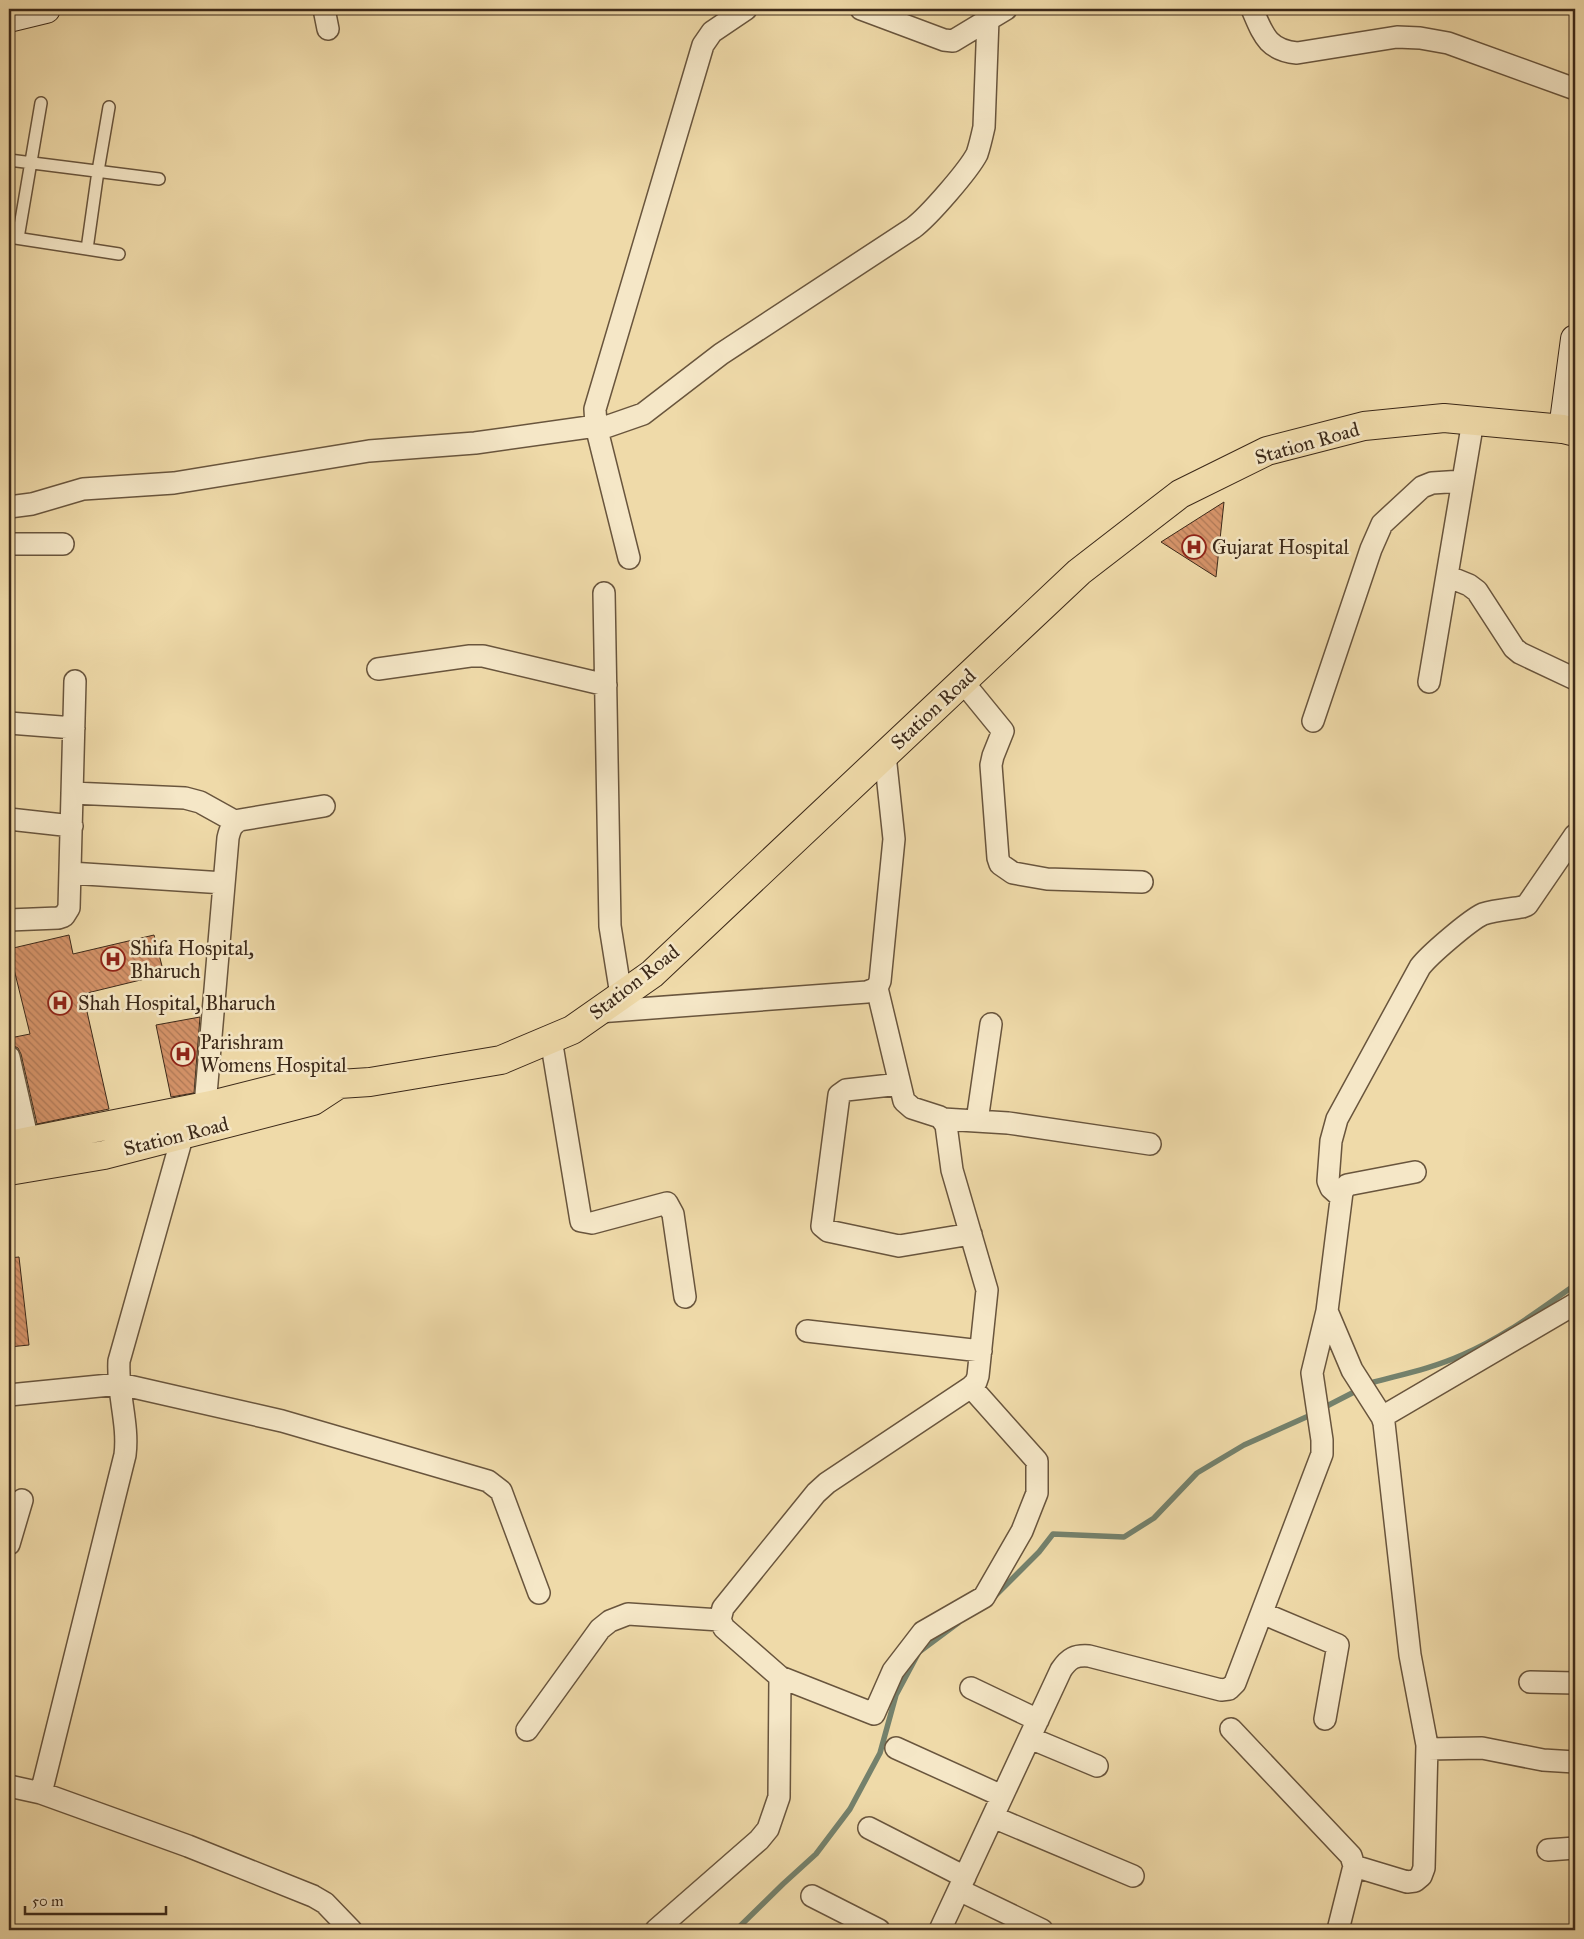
<svg xmlns="http://www.w3.org/2000/svg" width="1584" height="1939" viewBox="0 0 1584 1939" font-family="'IM FELL Great Primer',serif">
  <defs>
    <pattern id="building-back-hatch" width="6" height="6" patternUnits="userSpaceOnUse" patternTransform="scale(1.25)"><rect width="6" height="6" fill="#d59369"/><path d="M-1 5l2 2M0 0l6 6M5-1l2 2" fill="none" stroke="#ae7856"/></pattern>
  </defs>
  <rect width="100%" height="100%" fill="#efdaa9"/>
  <filter id="stains"><feTurbulence type="fractalNoise" baseFrequency=".004" numOctaves="4"/><feColorMatrix values="0 0 0 0 .2 0 0 0 0 .09 0 0 0 0 .02 0 0 0 .5 -.17"/></filter>
  <radialGradient id="worn" r=".72"><stop offset=".6" stop-color="#630" stop-opacity="0"/><stop offset="1" stop-color="#630" stop-opacity=".3"/></radialGradient>
  <g fill="none" stroke-linecap="round" stroke-linejoin="round">
    <!-- stream -->
    <path stroke="#74816c" stroke-width="5.5" d="M 1368,1385 L 1374,1382 C 1404,1374 1433,1368 1462,1355 C 1503,1338 1539,1310 1575,1285
      M 1321,1409 L 1360,1389
      M 994,1597 L 1039,1552 L 1053,1534 L 1124,1537 L 1154,1518 L 1197,1473 L 1244,1445 L 1313,1414
      M 736,1930 L 783,1884 L 816,1854 L 850,1809 L 880,1753 L 896,1695 L 919,1652 L 958,1623"/>
  </g>
  <!-- building -->
  <path fill="url(#building-back-hatch)" stroke="#3c2919" d="M 1224,502 L 1216,577 L 1161,542 Z
    M 69,935 L 73,954 L 154,935 L 162,966 L 154,968 L 157,976 L 83,994 L 109,1109 L 37,1124 L 21,1054 L 18,1048 L 12,1045 L 10,1038 L 30,1034 L 9,949 Z
    M 200,1017 L 194,1093 L 171,1097 L 156,1025 Z
    M 19,1257 L 29,1345 L 9,1347 L 9,1258 Z"/>
  <g fill="none" stroke-linecap="round" stroke-linejoin="round">
    <!-- lane casing -->
    <g stroke="#69553d" stroke-width="14">
      <path id="lane" d="M 9,160 L 159,179
        M 9,237 L 119,254
        M 18,238 L 41,103
        M 87,249 L 98,171 L 109,107"/>
    </g>
    <!-- street casing -->
    <g stroke="#69553d" stroke-width="24">
      <path id="street" d="M 324,9 L 328,29
        M 861,9 L 944,40 L 953,41 L 1006,9
        M 1252,9 C 1263,34 1267,50 1297,53 L 1397,37 L 1420,38 L 1448,43 L 1575,89
        M 597,430 L 643,414 L 721,354 L 913,228 C 929,216 968,171 977,154 C 980,145 982,136 984,127 L 988,19
        M 9,507 L 32,504 L 83,489 L 174,483 L 369,451 L 475,443 L 596,426
        M 9,544 L 63,544
        M 629,558 L 596,426 L 595,409 L 703,45 L 712,32 L 746,9
        M 1447,576 L 1469,585 L 1477,591 L 1514,648 L 1520,653 L 1575,679
        M 604,593 L 610,926 L 621,995
        M 378,669 L 470,656 L 483,656 L 606,685
        M 963,682 L 1003,731 L 993,756 L 991,765 L 998,858 L 1000,864 L 1013,873 L 1047,879 L 1142,882
        M 1429,682 L 1473,421
        M 1313,721 L 1371,549 L 1382,524 L 1422,487 L 1432,483 L 1463,481
        M 9,723 L 74,728
        M 72,793 L 185,798 L 200,802 L 236,822
        M 9,819 L 72,826
        M 70,873 L 224,883
        M 9,920 L 58,918 L 64,916 L 69,908 L 75,681
        M 877,988 L 904,1101 L 912,1108 L 940,1117 L 946,1125 L 952,1170 L 987,1290 L 978,1376 L 976,1382 L 971,1387 L 827,1483 L 816,1493 L 723,1608 L 720,1620 L 724,1628 L 780,1677 L 874,1714 L 893,1671 L 923,1632 L 984,1597 L 1022,1531 L 1037,1493 L 1037,1461 L 971,1387
        M 598,1012 L 867,992 L 877,988 L 880,981 L 894,839 L 885,755
        M 551,1039 L 581,1221 L 592,1223 L 667,1203 L 673,1214 L 685,1297
        M 9,1057 L 28,1141
        M 900,1084 L 846,1090 L 839,1095 L 822,1226 L 828,1231 L 899,1246 L 971,1234
        M 205,1106 L 228,838 C 230,829 232,824 240,820 L 324,806
        M 943,1119 L 1008,1123 L 1150,1144
        M 977,1121 L 991,1024
        M 1341,1197 L 1331,1188 L 1328,1181 L 1331,1141 L 1337,1119 L 1420,967 C 1429,955 1470,920 1483,914 C 1495,910 1510,909 1522,907 L 1527,905 L 1575,835
        M 1327,1311 L 1352,1370 L 1382,1417 L 1384,1423 L 1410,1655 L 1427,1745 L 1424,1868 L 1421,1876 L 1415,1881 L 1407,1882 L 1354,1866
        M 807,1331 L 981,1351
        M 9,1395 L 120,1384 L 282,1421 L 488,1481 L 501,1491 L 539,1593
        M 1382,1417 L 1575,1304
        M 9,1544 L 22,1500
        M 1262,1613 L 1338,1645 L 1325,1719
        M 1530,1682 L 1575,1683
        M 971,1688 L 1038,1720
        M 1231,1729 L 1351,1856 L 1354,1866 L 1338,1930
        M 527,1730 L 600,1629 L 610,1621 L 628,1614 L 720,1620
        M 1030,1738 L 1097,1766
        M 896,1748 L 1002,1796
        M 1428,1749 L 1482,1748 L 1543,1760 L 1575,1762
        M 9,1786 L 41,1793 L 188,1846 L 313,1896 L 325,1903 L 351,1930
        M 41,1793 L 125,1455 C 129,1424 117,1393 119,1361 L 183,1134 L 179,1122
        M 993,1817 L 1133,1876
        M 869,1828 L 965,1877
        M 1548,1850 L 1575,1848
        M 959,1890 L 1042,1930
        M 812,1896 L 879,1930
        M 656,1930 L 759,1840 L 768,1829 L 779,1797 L 780,1677
        M 940,1930 L 1061,1670 C 1069,1658 1075,1655 1089,1656 L 1221,1690 L 1229,1689 L 1235,1683 L 1322,1454 L 1322,1440 L 1312,1373 L 1327,1311 L 1342,1192 L 1347,1185 L 1415,1172"/>
    </g>
    <!-- secondary casing -->
    <g stroke="#3c2919" stroke-width="30">
      <path id="secondary" d="M 9,18 L 46,9
        M 1563,429 L 1575,339"/>
    </g>
    <!-- primary casing -->
    <g stroke="#3c2919" stroke-width="30">
      <path id="primary" d="M 9,1145 L 211,1105 L 306,1081 L 339,1084 L 370,1082 L 501,1060 L 572,1030 L 652,974 L 1079,572 L 1180,494 L 1267,451 L 1364,426 L 1444,418 L 1563,429 L 1575,432
        M 9,1171 L 104,1155 L 313,1101 L 339,1084"/>
    </g>
    <!-- lane -->
    <use href="#lane" stroke="#f5e7c7" stroke-width="11"/>
    <!-- street -->
    <use href="#street" stroke="#f5e7c7" stroke-width="21"/>
    <!-- secondary -->
    <use href="#secondary" stroke="#f5e7c7" stroke-width="28"/>
    <!-- primary -->
    <use href="#primary" stroke="#efdaa9" stroke-width="28"/>
  </g>
  <!-- icons -->
  <defs>
    <g id="hospital-ring" transform="scale(1.25)"><circle r="9.5" fill="#f5e7c7" stroke="#8f2418" stroke-width="1.5"/><path d="M-5-5h3v3.5h4V-5h3V5h-3V1.5h-4V5h-3Z" fill="#8f2418"/></g>
  </defs>
  <g fill-rule="evenodd">
    <use href="#hospital-ring" x="1194" y="547"/>
    <use href="#hospital-ring" x="113" y="959"/>
    <use href="#hospital-ring" x="60" y="1003"/>
    <use href="#hospital-ring" x="183" y="1054"/>
  </g>
  <g text-anchor="middle" stroke-width="5" stroke-linejoin="round" paint-order="stroke">
    <!-- street labels -->
    <g font-size="20" fill="#3c2919" stroke="#f5e7c7">
      <text transform="translate(1307 443) rotate(-16)" y="7">Station Road</text>
      <text transform="translate(933 709) rotate(-43)" y="7">Station Road</text>
      <text transform="translate(634 982) rotate(-38)" y="7">Station Road</text>
      <text transform="translate(176 1136) rotate(-14)" y="7">Station Road</text>
    </g>
    <!-- poi labels -->
    <g font-size="20" fill="#3c2919" stroke="#f5e7c7" text-anchor="start">
      <text x="1212" y="554">Gujarat Hospital</text>
      <text x="130" y="955">Shifa Hospital,<tspan x="130" dy="23">Bharuch</tspan></text>
      <text x="78" y="1010">Shah Hospital, Bharuch</text>
      <text x="200" y="1049">Parishram<tspan x="200" dy="23">Womens Hospital</tspan></text>
    </g>
  </g>
  <!-- margin -->
  <rect width="1584" height="1939" fill="none" stroke="#efdaa9" stroke-width="30"/>
  <rect x="10" y="10" width="1564" height="1919" fill="none" stroke="#3c2919" stroke-width="2.5"/>
  <rect x="15" y="15" width="1554" height="1909" fill="none" stroke="#3c2919"/>
  <!-- scale -->
  <path d="M25 1906v8h141v-8" fill="none" stroke="#3c2919" stroke-width="2.5"/>
  <text x="32" y="1906" font-size="15" fill="#3c2919" stroke="#f5e7c7" stroke-width="4" paint-order="stroke">50 m</text>
  <rect width="100%" height="100%" filter="url(#stains)"/>
  <rect width="100%" height="100%" fill="url(#worn)"/>
</svg>
